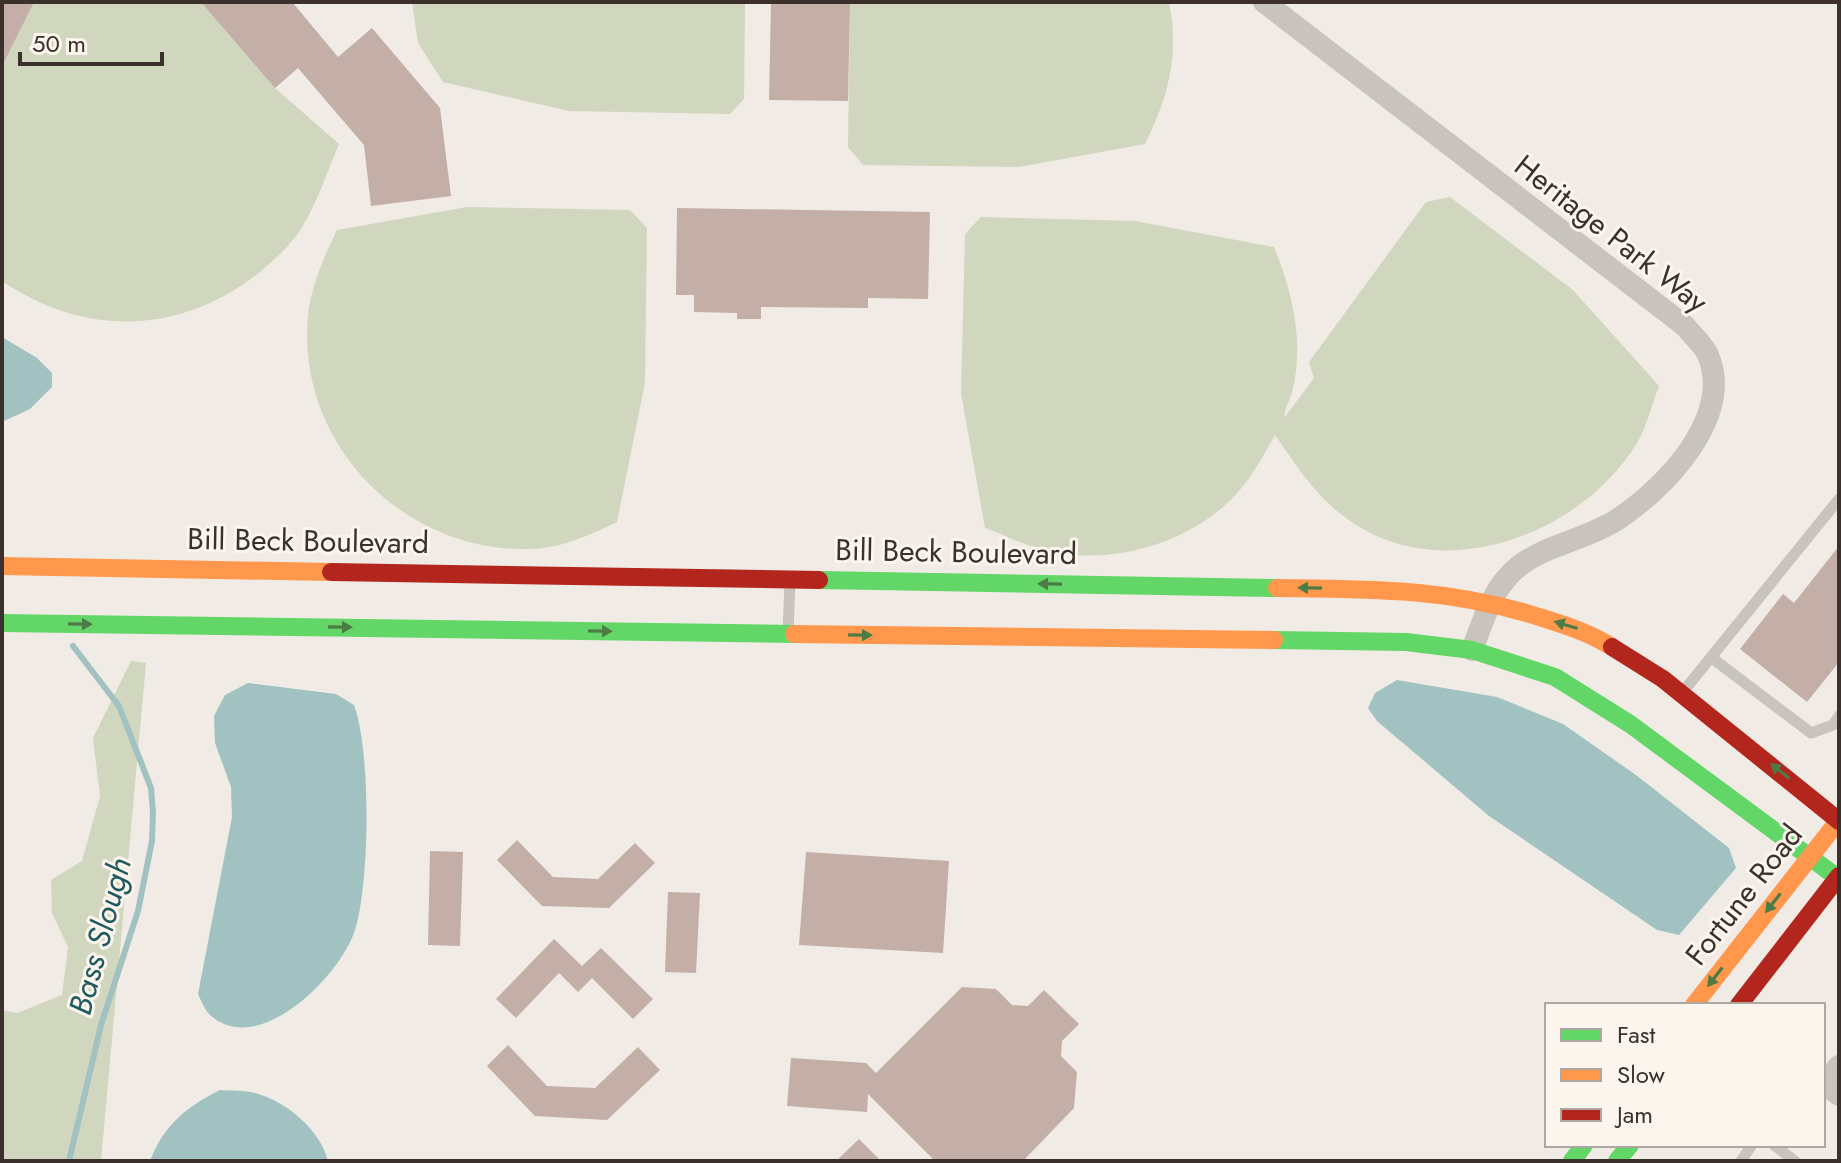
<svg xmlns="http://www.w3.org/2000/svg" width="1841" height="1163" viewBox="0 0 1841 1163" font-family="Jost,sans-serif">
  <rect width="100%" height="100%" fill="#f0ebe5"/>
  <!-- green -->
  <path fill="#d1d6bf" d="M 2,2 L 292,2 L 326,43 L 275,88 L 339,144 C 324,179 312,221 286,248 C 206,331 97,346 2,281 Z
    M 412,2 L 745,2 L 744,99 L 730,114 L 569,111 L 443,82 L 418,43 Z
    M 850,2 L 1169,2 C 1180,54 1168,98 1145,144 L 1019,167 L 863,165 L 848,147 Z
    M 1450,197 L 1573,290 L 1659,386 C 1652,404 1647,426 1637,443 C 1580,536 1440,588 1346,518 C 1315,496 1297,466 1275,435 C 1264,454 1254,474 1239,491 C 1192,545 1104,569 1037,548 C 1019,543 1002,534 985,528 L 961,393 L 965,234 L 981,217 L 1135,221 L 1274,247 C 1292,291 1304,341 1293,388 C 1291,398 1285,408 1284,418 L 1314,378 L 1309,362 L 1426,202 Z
    M 467,207 L 630,210 L 647,228 L 645,383 L 617,522 C 590,535 562,548 531,549 C 404,553 296,444 308,316 C 311,286 324,257 337,230 Z
    M 131,661 L 146,663 L 101,1161 L 2,1161 L 2,1010 L 17,1013 L 62,995 L 68,947 L 52,913 L 51,880 L 82,861 L 100,796 L 93,738 Z"/>
  <!-- water -->
  <path fill="#a1c2c1" d="M 2,337 L 37,358 L 52,373 L 52,387 L 30,409 L 2,422 Z
    M 1397,680 L 1497,697 L 1563,724 L 1636,775 L 1729,848 L 1736,868 L 1679,935 L 1657,930 L 1489,816 L 1377,721 L 1368,708 L 1375,693 Z
    M 248,683 L 336,694 L 354,705 C 371,751 370,882 355,930 C 341,975 259,1059 210,1015 C 205,1010 201,1001 198,994 L 232,817 L 231,787 L 215,743 L 214,716 L 225,695 Z
    M 220,1090 C 232,1091 247,1090 258,1094 C 287,1102 321,1131 328,1161 L 150,1161 C 164,1125 186,1107 220,1090 Z"/>
  <g fill="none" stroke-linecap="round" stroke-linejoin="round">
    <!-- stream -->
    <path stroke="#a1c2c1" stroke-width="6" d="M 69,1161 L 101,1025 L 138,911 L 152,841 L 153,813 L 151,788 L 119,706 L 73,646"/>
  </g>
  <!-- building -->
  <path fill="#c3afa7" d="M 2,2 L 34,2 L 2,66 Z
    M 201,2 L 292,2 L 338,57 L 372,28 L 440,108 L 451,196 L 371,206 L 364,145 L 298,68 L 275,88 Z
    M 771,2 L 850,2 L 848,101 L 769,100 Z
    M 677,208 L 930,212 L 928,299 L 868,298 L 868,308 L 761,307 L 761,319 L 737,319 L 737,313 L 694,312 L 694,295 L 676,295 Z
    M 1839,546 L 1839,662 L 1807,702 L 1740,649 L 1783,594 L 1794,603 Z
    M 517,840 L 553,877 L 598,879 L 635,843 L 655,863 L 609,908 L 542,906 L 497,860 Z
    M 430,851 L 463,852 L 460,946 L 428,945 Z
    M 806,852 L 949,861 L 943,953 L 799,945 Z
    M 668,892 L 700,893 L 696,973 L 665,972 Z
    M 554,939 L 582,966 L 601,948 L 653,999 L 633,1019 L 592,978 L 578,992 L 559,973 L 516,1018 L 496,999 Z
    M 962,987 L 996,989 L 1012,1005 L 1028,1006 L 1044,990 L 1079,1024 L 1062,1041 L 1061,1056 L 1077,1072 L 1074,1108 L 1023,1161 L 935,1161 L 868,1094 L 867,1112 L 787,1106 L 791,1058 L 866,1063 L 876,1073 Z
    M 508,1045 L 547,1086 L 595,1088 L 638,1047 L 660,1070 L 607,1120 L 535,1116 L 487,1066 Z
    M 859,1139 L 881,1161 L 836,1161 Z"/>
  <g fill="none" stroke-linecap="round" stroke-linejoin="round">
    <!-- lane -->
    <path stroke="#c9c3be" stroke-width="11" d="M 788,633 L 790,582
      M 1712,658 L 1811,733 L 1833,725 L 1839,716
      M 1682,693 L 1839,499
      M 1774,1145 L 1795,1161
      M 1741,1161 L 1752,1145"/>
    <!-- street -->
    <path stroke="#c9c3be" stroke-width="22" d="M 1264,2 L 1685,326 C 1692,335 1704,345 1708,355 C 1734,417 1665,488 1618,519 C 1588,539 1548,544 1519,566 C 1493,586 1483,621 1472,650
      M 1839,1066 L 1834,1072 L 1831,1089 L 1839,1095"/>
    <!-- fast -->
    <path stroke="#63d668" stroke-width="18" d="M 819,580 L 1277,588
      M 2,623 L 794,634
      M 1274,640 L 1406,642 L 1472,650 L 1555,677 L 1630,724 L 1838,878
      M 1572,1161 L 1584,1145
      M 1617,1161 L 1630,1145"/>
    <!-- slow -->
    <path stroke="#ff974d" stroke-width="18" d="M 2,566 L 331,572
      M 1277,588 C 1370,589 1443,588 1533,615 C 1561,624 1587,631 1612,647
      M 794,634 L 1274,640
      M 1694,1005 L 1839,820"/>
    <!-- jam -->
    <path stroke="#b3261e" stroke-width="18" d="M 331,572 L 819,580
      M 1612,647 L 1663,679 L 1839,821
      M 1739,1005 L 1839,876"/>
  </g>
  <!-- one-way arrows -->
  <defs><path id="oneway-solid" d="M-6-.8H1V-3.2L6.5 0L1 3.2V.8H-6Z" transform="scale(2)"/></defs>
  <g fill="#4d7b46">
    <use href="#oneway-solid" transform="translate(1050 584) rotate(-179)"/>
    <use href="#oneway-solid" transform="translate(1310 588) rotate(-179)"/>
    <use href="#oneway-solid" transform="translate(80 624) rotate(1)"/>
    <use href="#oneway-solid" transform="translate(1566 625) rotate(-163)"/>
    <use href="#oneway-solid" transform="translate(340 627) rotate(1)"/>
    <use href="#oneway-solid" transform="translate(600 631) rotate(1)"/>
    <use href="#oneway-solid" transform="translate(860 635) rotate(1)"/>
    <use href="#oneway-solid" transform="translate(1780 771) rotate(-142)"/>
    <use href="#oneway-solid" transform="translate(1773 903) rotate(128)"/>
    <use href="#oneway-solid" transform="translate(1715 977) rotate(128)"/>
  </g>
  <g text-anchor="middle" stroke-width="6" stroke-linejoin="round" paint-order="stroke">
    <!-- street labels -->
    <g font-size="30" fill="#3b302b" stroke="#fbf5ee">
      <text transform="translate(1611 234) rotate(38)" y="10">Heritage Park Way</text>
      <text transform="translate(308 541) rotate(1)" y="10">Bill Beck Boulevard</text>
      <text transform="translate(956 552) rotate(1)" y="10">Bill Beck Boulevard</text>
      <text transform="translate(1744 895) rotate(-52)" y="10">Fortune Road</text>
    </g>
    <!-- water labels -->
    <g font-size="32" font-style="italic" fill="#1f5a5e" stroke="#fbf5ee">
      <text transform="translate(100 936) rotate(-75)" y="11">Bass Slough</text>
    </g>
  </g>
  <!-- border -->
  <rect width="1841" height="1163" fill="none" stroke="#3b302b" stroke-width="8"/>
  <!-- legend -->
  <rect x="1545" y="1003" width="280" height="144" fill="#fbf5ee" stroke="#aea6a0" stroke-width="2"/>
  <rect x="1561" y="1029" width="40" height="12" fill="#63d668" stroke="#aea6a0" stroke-width="2"/>
  <text x="1617" y="1043" font-size="24" fill="#3b302b">Fast</text>
  <rect x="1561" y="1069" width="40" height="12" fill="#ff974d" stroke="#aea6a0" stroke-width="2"/>
  <text x="1617" y="1083" font-size="24" fill="#3b302b">Slow</text>
  <rect x="1561" y="1109" width="40" height="12" fill="#b3261e" stroke="#aea6a0" stroke-width="2"/>
  <text x="1617" y="1123" font-size="24" fill="#3b302b">Jam</text>
  <!-- scale -->
  <path d="M20 52v12h142v-12" fill="none" stroke="#3b302b" stroke-width="4"/>
  <text x="32" y="52" font-size="24" fill="#3b302b" stroke="#fbf5ee" stroke-width="6" paint-order="stroke">50 m</text>
</svg>
